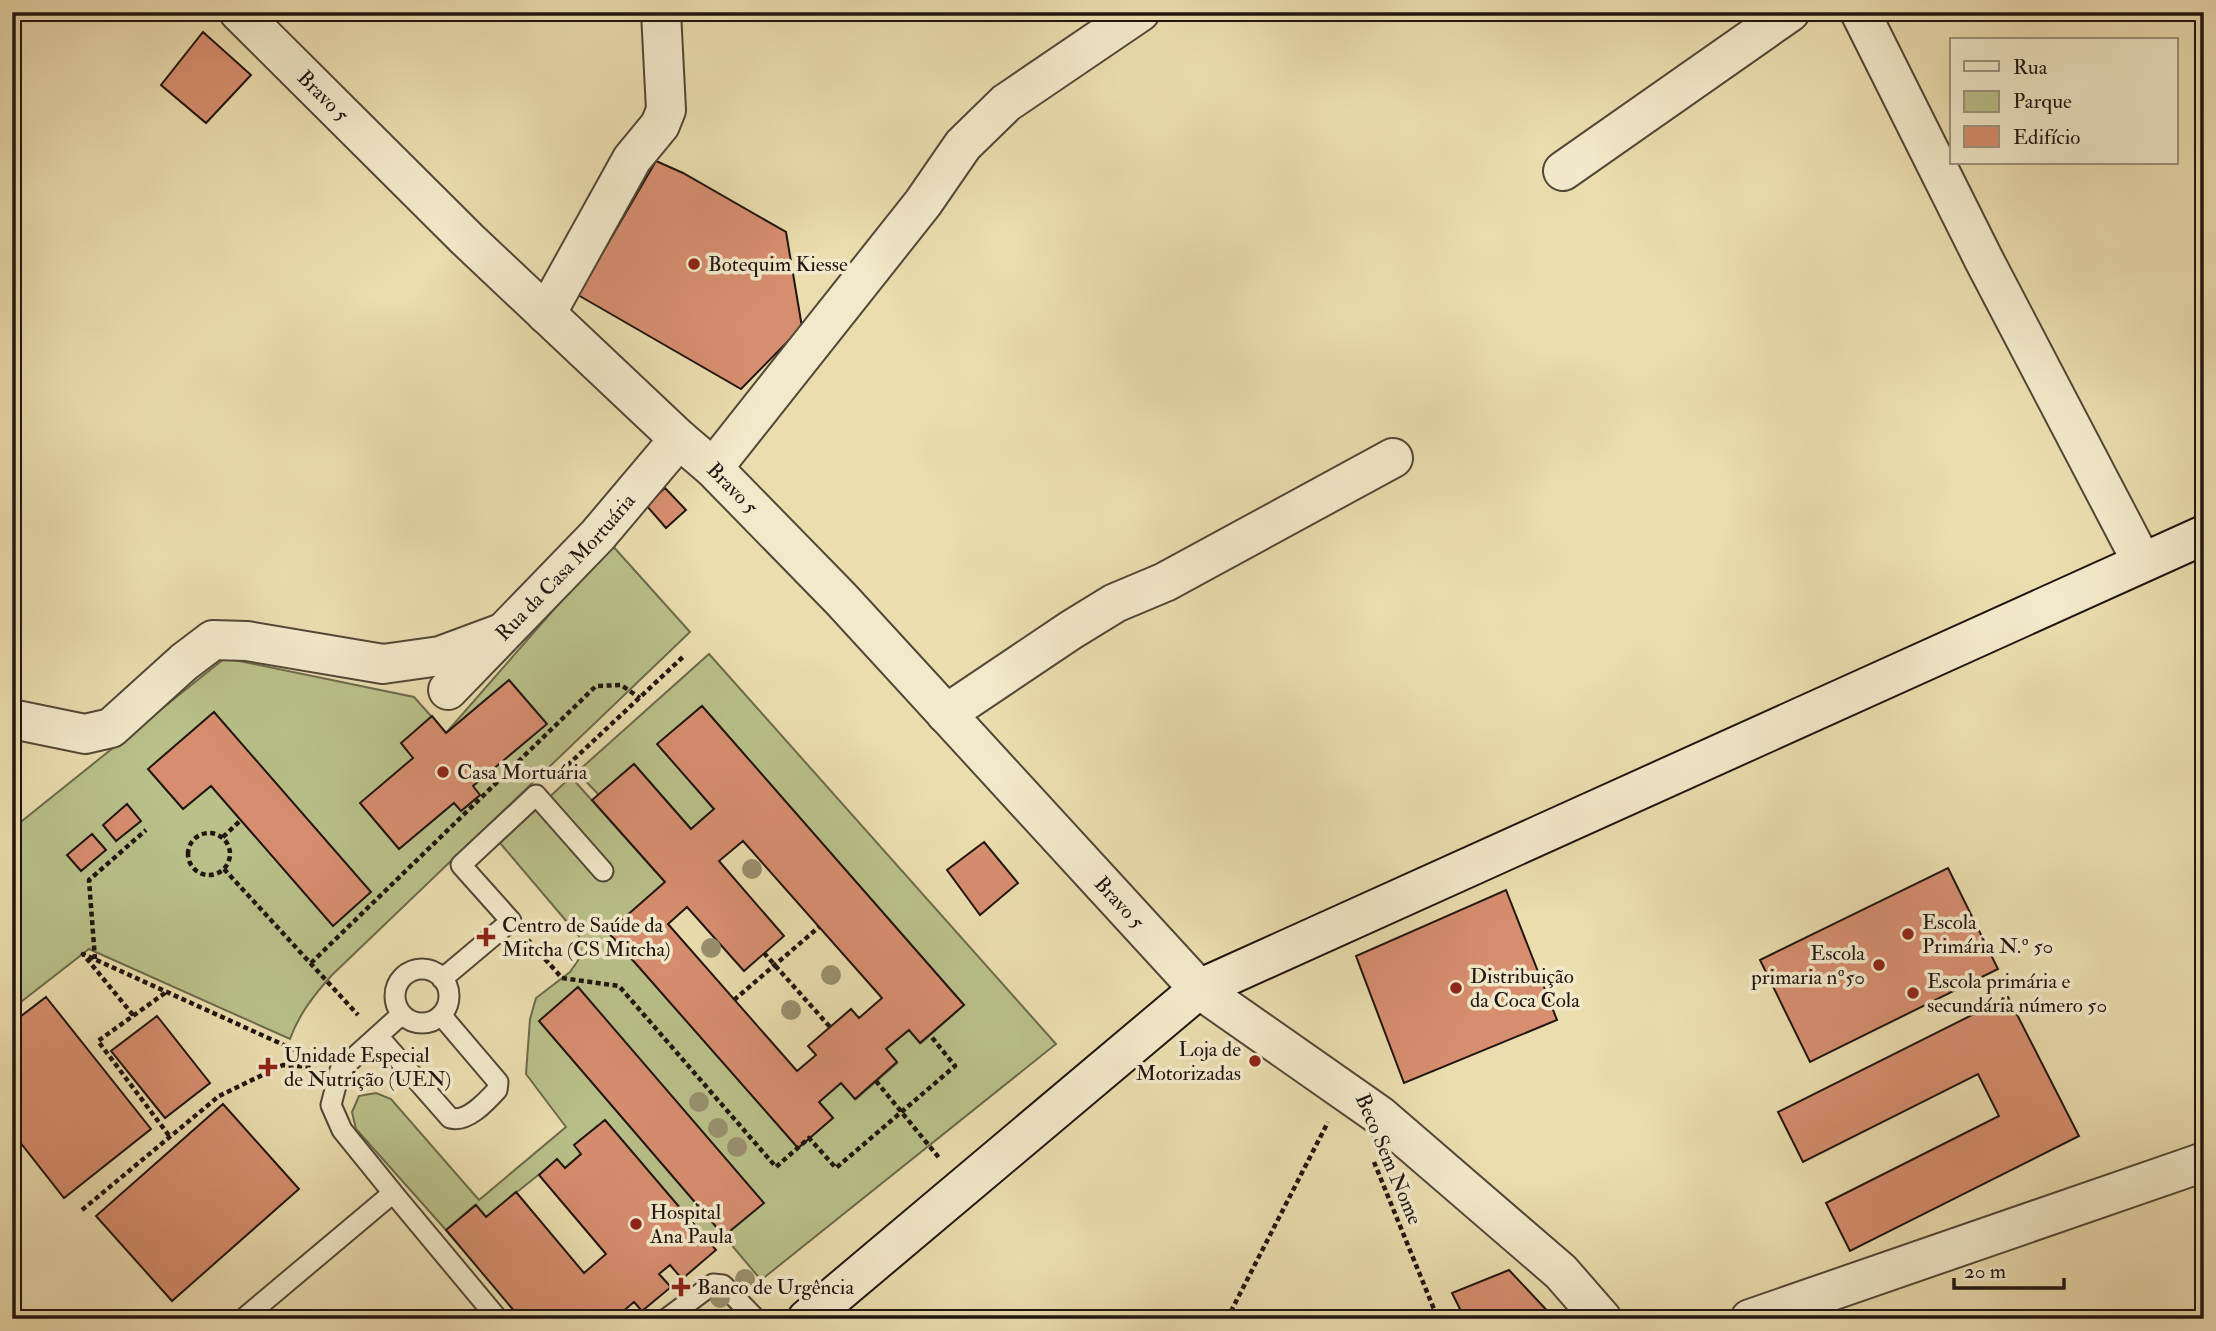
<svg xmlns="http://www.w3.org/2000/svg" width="2216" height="1331" viewBox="0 0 2216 1331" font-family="'IM FELL Double Pica',serif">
  <rect width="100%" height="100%" fill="#ebddae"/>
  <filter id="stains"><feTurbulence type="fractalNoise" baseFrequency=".00286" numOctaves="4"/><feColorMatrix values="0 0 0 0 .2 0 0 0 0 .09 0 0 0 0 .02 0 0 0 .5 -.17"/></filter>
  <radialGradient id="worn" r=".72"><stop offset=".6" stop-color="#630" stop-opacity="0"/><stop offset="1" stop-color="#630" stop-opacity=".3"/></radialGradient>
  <!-- green -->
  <path fill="#b9c089" stroke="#6c6a4d" stroke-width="2" d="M 611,544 L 690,632 L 332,975 C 314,995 299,1014 290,1039 L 89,949 L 12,1009 L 12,829 L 225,658 L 414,697 L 446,733 Z
    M 709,654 L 1056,1044 L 761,1280 L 724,1236 L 712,1246 L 575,1145 L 581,1154 L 565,1168 L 557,1160 L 486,1217 L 475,1205 L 446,1230 L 356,1129 L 352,1112 L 359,1096 L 376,1093 L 391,1099 L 479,1200 L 566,1127 L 526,1074 L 530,1019 L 536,998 L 570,972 L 581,956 L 579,936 L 500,843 L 571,777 L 665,882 L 608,932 L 798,1148 L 833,1118 L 819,1102 L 841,1083 L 856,1099 L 897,1063 L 886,1049 L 909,1030 L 921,1043 L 964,1005 L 702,706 L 658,744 L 714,809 L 691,829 L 634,764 L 599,795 L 577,772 Z"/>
  <!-- building -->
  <path fill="#d78e6f" stroke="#201511" stroke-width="2" fill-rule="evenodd" d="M 203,32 L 251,75 L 206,123 L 161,85 Z
    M 656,161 L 683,173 L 786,232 L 802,327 L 741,389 L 578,295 Z
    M 665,488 L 686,510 L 666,528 L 646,505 Z
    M 509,680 L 547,724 L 473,786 L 480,795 L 461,811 L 454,803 L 399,849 L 360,803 L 413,758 L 401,743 L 432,716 L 446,733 Z
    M 702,706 L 964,1005 L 920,1043 L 909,1030 L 886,1049 L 897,1062 L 855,1099 L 841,1083 L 819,1102 L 833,1118 L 798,1148 L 608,932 L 665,882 L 592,800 L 634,764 L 691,829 L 714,809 L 657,744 ZM 743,841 L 882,998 L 859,1018 L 851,1009 L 808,1046 L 816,1055 L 797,1071 L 668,924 L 687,907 L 744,971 L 784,936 L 719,861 Z
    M 214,712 L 371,892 L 333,926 L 211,786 L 183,809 L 148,769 Z
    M 127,804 L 141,821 L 116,841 L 103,825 Z
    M 92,834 L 106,850 L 81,871 L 67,855 Z
    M 984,842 L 1018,883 L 980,915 L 947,870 Z
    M 1948,868 L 1998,969 L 1810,1062 L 1760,960 Z
    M 1506,890 L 1557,1020 L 1404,1083 L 1356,956 Z
    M 578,987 L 764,1203 L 724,1236 L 539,1021 Z
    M 46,997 L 151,1129 L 64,1198 L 12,1132 L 12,1023 Z
    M 2008,997 L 2079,1136 L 1850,1251 L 1826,1203 L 1999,1116 L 1978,1074 L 1803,1162 L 1778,1112 Z
    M 157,1016 L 210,1083 L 165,1118 L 111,1051 Z
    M 223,1104 L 299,1189 L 172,1301 L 96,1216 Z
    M 605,1120 L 716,1250 L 682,1279 L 670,1265 L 659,1274 L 671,1287 L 642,1311 L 634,1302 L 621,1313 L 626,1319 L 521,1319 L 446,1230 L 476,1205 L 486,1217 L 516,1192 L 584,1273 L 606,1254 L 539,1175 L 557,1159 L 565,1168 L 581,1154 L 574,1145 Z
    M 1509,1270 L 1555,1319 L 1465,1319 L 1452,1293 Z"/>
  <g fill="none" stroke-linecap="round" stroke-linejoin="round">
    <!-- service casing -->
    <g stroke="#534738" stroke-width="23">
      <path id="service" d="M395 996a27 27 0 1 1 54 0a27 27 0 1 1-54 0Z
        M 442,979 L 511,921 L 461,865 L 536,795 L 603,871
        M 378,1036 L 450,1118 C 467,1123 486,1102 497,1090 L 498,1082 L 441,1015
        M 393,1193 L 498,1319
        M 243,1319 L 393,1193 L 342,1130 L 331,1105 L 340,1070 L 402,1014
        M 666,1319 L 713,1284 L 723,1285 L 756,1319"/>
    </g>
    <!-- minor casing -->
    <g stroke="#534738" stroke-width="42">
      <g id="minor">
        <path id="s1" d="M 239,12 L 467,239 L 679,439 L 713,468 L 841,599 L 1199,989 L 1379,1115 L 1561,1272 L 1602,1319"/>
        <path d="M 1860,12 L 1984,260 L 2142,562"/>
        <path d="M 1563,171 L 1790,12"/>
        <path d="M 546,314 L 632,159 L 660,125 L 666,110 L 661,12"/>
        <path d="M 713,468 L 923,203 L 963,145 L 1006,103 L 1140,12"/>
        <path id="s2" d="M 448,690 L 598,535 L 679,439"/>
        <path d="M 946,714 L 1071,630 L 1115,603 L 1165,582 L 1393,458"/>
        <path d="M 12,719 L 85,734 L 111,728 L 184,662 L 213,640 L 247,641 L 383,664 L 440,656 L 502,633"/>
        <path d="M 1750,1319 L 2204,1162"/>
      </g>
    </g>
    <!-- secondary casing -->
    <g stroke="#201511" stroke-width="42">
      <path id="secondary" d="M 807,1319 L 1199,989 L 2204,535"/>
    </g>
    <!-- path -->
    <path stroke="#201511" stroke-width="4.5" stroke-dasharray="5 3.5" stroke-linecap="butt" d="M 555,777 L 685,655
      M188 854a21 21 0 1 1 42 0a21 21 0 1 1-42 0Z
      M 223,837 L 241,820
      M 224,869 L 358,1015
      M 528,940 L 562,978 L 619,986 L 776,1167 L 809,1138 L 836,1168 L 955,1066 L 930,1035
      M 764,953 L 830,1027
      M 95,959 L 89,880 L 146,830
      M 311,963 L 596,686 L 621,685 L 640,698
      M 165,993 L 98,1041 L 170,1137
      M 734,1000 L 819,927
      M 133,1015 L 83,954 L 317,1060
      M 876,1081 L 940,1159
      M 1374,1162 L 1438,1319
      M 82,1210 L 219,1096 L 283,1065 L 311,1067
      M 1227,1319 L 1328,1122"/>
    <!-- service -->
    <use href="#service" stroke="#f2e9ca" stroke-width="19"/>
    <!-- minor -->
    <use href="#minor" stroke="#f2e9ca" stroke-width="38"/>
    <!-- secondary -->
    <use href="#secondary" stroke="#f2e9ca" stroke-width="38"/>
  </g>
  <!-- trees -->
  <g fill="#99906f">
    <circle cx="752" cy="869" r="10"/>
    <circle cx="711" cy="948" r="10"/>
    <circle cx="831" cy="975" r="10"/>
    <circle cx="791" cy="1010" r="10"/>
    <circle cx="699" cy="1102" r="10"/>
    <circle cx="718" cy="1128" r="10"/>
    <circle cx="737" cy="1147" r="10"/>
    <circle cx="745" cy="1279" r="10"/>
    <circle cx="720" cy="1298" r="10"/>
  </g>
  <!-- markers -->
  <g fill="#8f2418" stroke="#f2e9ca" stroke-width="2.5">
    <circle cx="694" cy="264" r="7"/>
    <circle cx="443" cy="772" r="7"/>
    <circle cx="1908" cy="934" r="7"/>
    <path d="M482.5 926.5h7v7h7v7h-7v7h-7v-7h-7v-7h7z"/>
    <circle cx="1879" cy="965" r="7"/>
    <circle cx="1456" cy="988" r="7"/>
    <circle cx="1913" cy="993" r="7"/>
    <circle cx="1255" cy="1061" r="7"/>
    <path d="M264.5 1056.5h7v7h7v7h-7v7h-7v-7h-7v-7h7z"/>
    <circle cx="636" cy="1224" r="7"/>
    <path d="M677.5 1276.5h7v7h7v7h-7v7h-7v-7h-7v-7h7z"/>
  </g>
  <g text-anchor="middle" stroke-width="7" stroke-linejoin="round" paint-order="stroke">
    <!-- street labels -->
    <g font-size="21" fill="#201511" stroke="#f2e9ca">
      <text dy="7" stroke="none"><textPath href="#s1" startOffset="119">Bravo 5</textPath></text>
      <text dy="7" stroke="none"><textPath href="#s1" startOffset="686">Bravo 5</textPath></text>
      <text dy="7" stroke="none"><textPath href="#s2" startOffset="170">Rua da Casa Mortuária</textPath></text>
      <text dy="7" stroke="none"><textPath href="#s1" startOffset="1253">Bravo 5</textPath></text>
      <text transform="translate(1389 1159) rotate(67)" y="7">Beco Sem Nome</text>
    </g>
    <!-- poi labels -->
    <g font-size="21" fill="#201511" stroke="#f2e9ca" text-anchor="start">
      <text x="708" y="271">Botequim Kiesse</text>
      <text x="457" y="779">Casa Mortuária</text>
      <text x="1922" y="929">Escola<tspan x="1922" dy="24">Primária N.º 50</tspan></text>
      <text x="502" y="932">Centro de Saúde da<tspan x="502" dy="24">Mitcha (CS Mitcha)</tspan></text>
      <text x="1865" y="960" text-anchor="end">Escola<tspan x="1865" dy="24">primaria nº50</tspan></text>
      <text x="1470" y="983">Distribuição<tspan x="1470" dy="24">da Coca Cola</tspan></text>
      <text x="1927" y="988">Escola primária e<tspan x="1927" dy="24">secundária número 50</tspan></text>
      <text x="1241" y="1056" text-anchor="end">Loja de<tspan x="1241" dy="24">Motorizadas</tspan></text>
      <text x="284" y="1062">Unidade Especial<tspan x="284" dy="24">de Nutrição (UEN)</tspan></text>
      <text x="650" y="1219">Hospital<tspan x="650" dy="24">Ana Paula</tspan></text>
      <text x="697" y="1294">Banco de Urgência</text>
    </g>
  </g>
  <!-- margin -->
  <rect width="2216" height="1331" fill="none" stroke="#ebddae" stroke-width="42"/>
  <rect x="14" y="14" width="2188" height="1303" fill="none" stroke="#201511" stroke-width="3.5"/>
  <rect x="21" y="21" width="2174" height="1289" fill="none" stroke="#201511" stroke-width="2"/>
  <!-- legend -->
  <rect x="1950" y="38" width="228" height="126" fill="#f2e9ca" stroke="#9e9480" stroke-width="2"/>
  <rect x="1964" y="61" width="35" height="10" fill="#f2e9ca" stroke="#9e9480" stroke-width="2"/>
  <text x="2013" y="74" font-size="21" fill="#201511">Rua</text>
  <rect x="1964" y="91" width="35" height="21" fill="#b9c089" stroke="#9e9480" stroke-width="2"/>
  <text x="2013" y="108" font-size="21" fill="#201511">Parque</text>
  <rect x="1964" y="126" width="35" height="21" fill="#d78e6f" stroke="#9e9480" stroke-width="2"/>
  <text x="2013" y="144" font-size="21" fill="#201511">Edifício</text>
  <!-- scale -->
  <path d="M1954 1278v10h110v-10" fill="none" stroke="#201511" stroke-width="3.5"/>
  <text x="1964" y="1278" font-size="21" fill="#201511" stroke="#f2e9ca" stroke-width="5" paint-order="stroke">20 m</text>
  <rect width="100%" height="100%" filter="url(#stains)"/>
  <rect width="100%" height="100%" fill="url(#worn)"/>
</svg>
